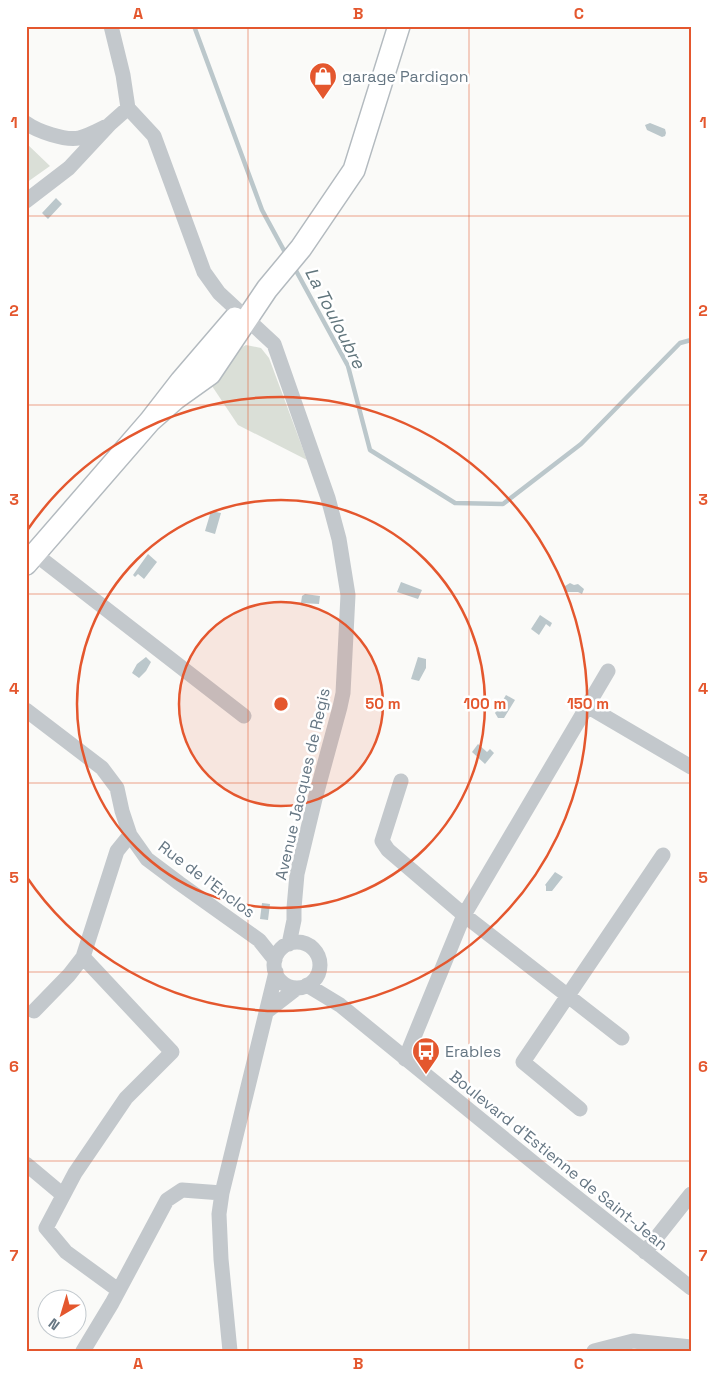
<svg xmlns="http://www.w3.org/2000/svg" width="717" height="1377" viewBox="0 0 717 1377" font-family="'Space Grotesk',sans-serif">
  <rect width="100%" height="100%" fill="#fafaf8"/>
  <!-- green -->
  <path fill="#dadfd7" d="M 26,143 L 50,166 L 26,183 Z
    M 246,345 L 261,348 L 269,358 L 307,460 L 238,425 L 210,383 L 237,350 Z"/>
  <!-- water -->
  <path fill="#bbc7cb" d="M 650,123 L 665,129 L 666,133 L 665,136 L 662,137 L 647,130 L 645,125 Z
    M 56,198 L 62,204 L 48,219 L 42,213 Z
    M 211,511 L 221,513 L 215,534 L 205,531 Z
    M 148,554 L 157,562 L 144,579 L 138,574 L 135,577 L 133,575 Z
    M 401,582 L 422,590 L 418,599 L 397,592 Z
    M 570,583 L 574,585 L 578,584 L 584,589 L 582,594 L 578,592 L 566,592 L 564,588 L 565,586 Z
    M 305,594 L 320,596 L 319,604 L 301,603 L 302,596 Z
    M 540,615 L 552,623 L 550,627 L 546,624 L 539,635 L 531,629 Z
    M 146,657 L 151,662 L 146,671 L 139,678 L 132,673 L 137,664 Z
    M 418,657 L 426,659 L 426,668 L 419,681 L 411,679 Z
    M 506,695 L 515,700 L 504,718 L 498,718 L 495,713 Z
    M 478,744 L 487,752 L 490,749 L 494,753 L 485,764 L 472,752 Z
    M 555,872 L 563,877 L 552,891 L 546,891 L 546,886 L 545,885 Z
    M 262,903 L 270,904 L 268,920 L 260,919 Z"/>
  <g fill="none" stroke-linecap="round" stroke-linejoin="round">
    <!-- stream -->
    <path stroke="#bbc7cb" stroke-width="4.5" d="M 194,26 L 262,210 L 287,256
      M 294,267 L 348,366 L 370,450 L 455,503 L 503,504 L 581,444 L 680,343 L 691,340"/>
    <!-- secondary casing -->
    <g stroke="#b3babf" stroke-width="24">
      <path id="secondary" d="M 150,421 L 175,399 L 210,374 L 267,289 L 301,248 L 354,170 L 399,26
        M 26,564 L 150,421 L 181,381 L 235,318"/>
    </g>
    <!-- street -->
    <path stroke="#c3c8cc" stroke-width="15" d="M 111,26 L 123,75 L 128,108 L 154,136 L 204,272 L 219,293 L 274,344 L 328,498 L 339,539 L 348,595 L 343,693 L 340,707 L 315,799 L 297,874 L 294,908 L 294,920 L 289,944
      M 26,123 C 37,131 65,141 79,138 C 88,136 97,131 105,127
      M 26,201 L 69,168 L 110,124 L 128,108
      M 35,554 L 244,716
      M 587,706 L 691,767
      M 26,710 L 102,768 L 117,788 L 122,811 L 130,835 L 147,859 L 179,883 L 259,940 L 275,960
      M 401,781 L 382,841 L 388,850 L 464,915 L 622,1038
      M274 965a23 23 0 1 1 46 0a23 23 0 1 1-46 0Z
      M 83,957 L 172,1052 L 126,1098 L 75,1173 L 46,1228 L 66,1252 L 118,1290
      M 307,985 L 340,1005 L 545,1172 L 691,1288
      M 34,1011 L 69,975 L 83,957 L 117,851 L 130,835
      M 266,1012 L 297,988
      M 405,1059 L 464,915 L 608,671
      M 580,1109 L 523,1062 L 663,855
      M 26,1164 L 63,1195
      M 645,1252 L 691,1194
      M 83,1351 L 112,1303 L 167,1200 L 182,1190 L 222,1193
      M 230,1351 L 221,1259 L 219,1214 L 222,1193 L 276,972
      M 594,1351 L 633,1341 L 691,1347"/>
    <!-- secondary -->
    <use href="#secondary" stroke="#fff" stroke-width="21"/>
  </g>
  <!-- grid -->
  <path fill="none" stroke="#e4572e" stroke-width="1" stroke-opacity="0.55" d="M 248,26 L 248,1351M 469,26 L 469,1351M 26,216 L 691,216M 26,405 L 691,405M 26,594 L 691,594M 26,783 L 691,783M 26,972 L 691,972M 26,1161 L 691,1161"/>
  <!-- distance rings -->
  <circle cx="281" cy="704" r="102" fill="#e4572e" fill-opacity=".12"/>
  <g fill="none" stroke="#e4572e" stroke-width="2.5">
    <circle cx="281" cy="704" r="102"/>
    <circle cx="281" cy="704" r="204"/>
    <path d="M26 532A307 307 0 1 1 26 876"/>
  </g>
  <!-- icons -->
  <defs>
    <g id="shop-pin" transform="scale(1.4375)"><path d="M0 17L-7.5 6A9.5 9.5 0 1 1 7.5 6Z" fill="#e4572e" stroke="#fff"/><path d="M-5-2.5h2.3a2.7 3.5 0 0 1 5.4 0H5L5.5 6h-11ZM-1.5-2.5h3a1.5 2.3 0 0 0-3 0Z" fill="#fff"/></g>
    <g id="bus-pin" transform="scale(1.4375)"><path d="M0 17L-7.5 6A9.5 9.5 0 1 1 7.5 6Z" fill="#e4572e" stroke="#fff"/><path d="M-5-6H5V4H4V6H2V4H-2V6H-4V4H-5ZM-3.5-4V0h7V-4ZM-3.5 1.2v1.5H-2V1.2ZM2 1.2v1.5H3.5V1.2Z" fill="#fff"/></g>
  </defs>
  <g fill-rule="evenodd">
    <use href="#shop-pin" x="323" y="76"/>
    <use href="#bus-pin" x="426" y="1051"/>
  </g>
  <g text-anchor="middle" stroke-width="5" stroke-linejoin="round" paint-order="stroke">
    <!-- poi labels -->
    <g font-size="16" fill="#657683" stroke="#fff" text-anchor="start">
      <text x="342" y="82">garage Pardigon</text>
      <text x="445" y="1057">Erables</text>
    </g>
    <!-- street labels -->
    <g font-size="16" fill="#657683" stroke="#fff">
      <text transform="translate(302 784) rotate(-77)" y="6">Avenue Jacques de Regis</text>
      <text transform="translate(207 879) rotate(37)" y="6">Rue de l'Enclos</text>
      <text transform="translate(559 1160) rotate(39)" y="6">Boulevard d'Estienne de Saint-Jean</text>
    </g>
    <!-- water labels -->
    <g font-size="18" font-style="italic" fill="#60757c" stroke="#fff">
      <text transform="translate(335 318) rotate(63)" y="6">La Touloubre</text>
    </g>
  </g>
  <circle cx="281" cy="704" r="8" fill="#e4572e" stroke="#fff" stroke-width="2.5"/>
  <g font-size="15" text-anchor="middle" font-weight="bold" fill="#e4572e" stroke="#fff" stroke-width="5" stroke-linejoin="round" paint-order="stroke">
    <text x="383" y="709">50 m</text>
    <text x="485" y="709">100 m</text>
    <text x="588" y="709">150 m</text>
  </g>
  <!-- border -->
  <rect width="717" height="1377" fill="none" stroke="#ffffff" stroke-width="55"/>
  <!-- north arrow -->
  <g transform="translate(62 1314) rotate(218)"><circle r="24" fill="#ffffff" stroke="#c1c8cd"/>
  <path d="M0-4L9 19L0 12L-9 19Z" fill="#e4572e"/>
  <text y="-8" font-size="14" font-weight="bold" text-anchor="middle" fill="#657683">N</text>
  </g>
  <rect x="28" y="28" width="662" height="1322" fill="none" stroke="#e4572e" stroke-width="2"/>
  <g font-size="16" text-anchor="middle" font-weight="bold" fill="#e4572e">
    <text x="138" y="19">A</text>
    <text x="358" y="19">B</text>
    <text x="579" y="19">C</text>
    <text x="14" y="128">1</text>
    <text x="703" y="128">1</text>
    <text x="14" y="316">2</text>
    <text x="703" y="316">2</text>
    <text x="14" y="505">3</text>
    <text x="703" y="505">3</text>
    <text x="14" y="694">4</text>
    <text x="703" y="694">4</text>
    <text x="14" y="883">5</text>
    <text x="703" y="883">5</text>
    <text x="14" y="1072">6</text>
    <text x="703" y="1072">6</text>
    <text x="14" y="1261">7</text>
    <text x="703" y="1261">7</text>
    <text x="138" y="1369">A</text>
    <text x="358" y="1369">B</text>
    <text x="579" y="1369">C</text>
  </g>
</svg>
